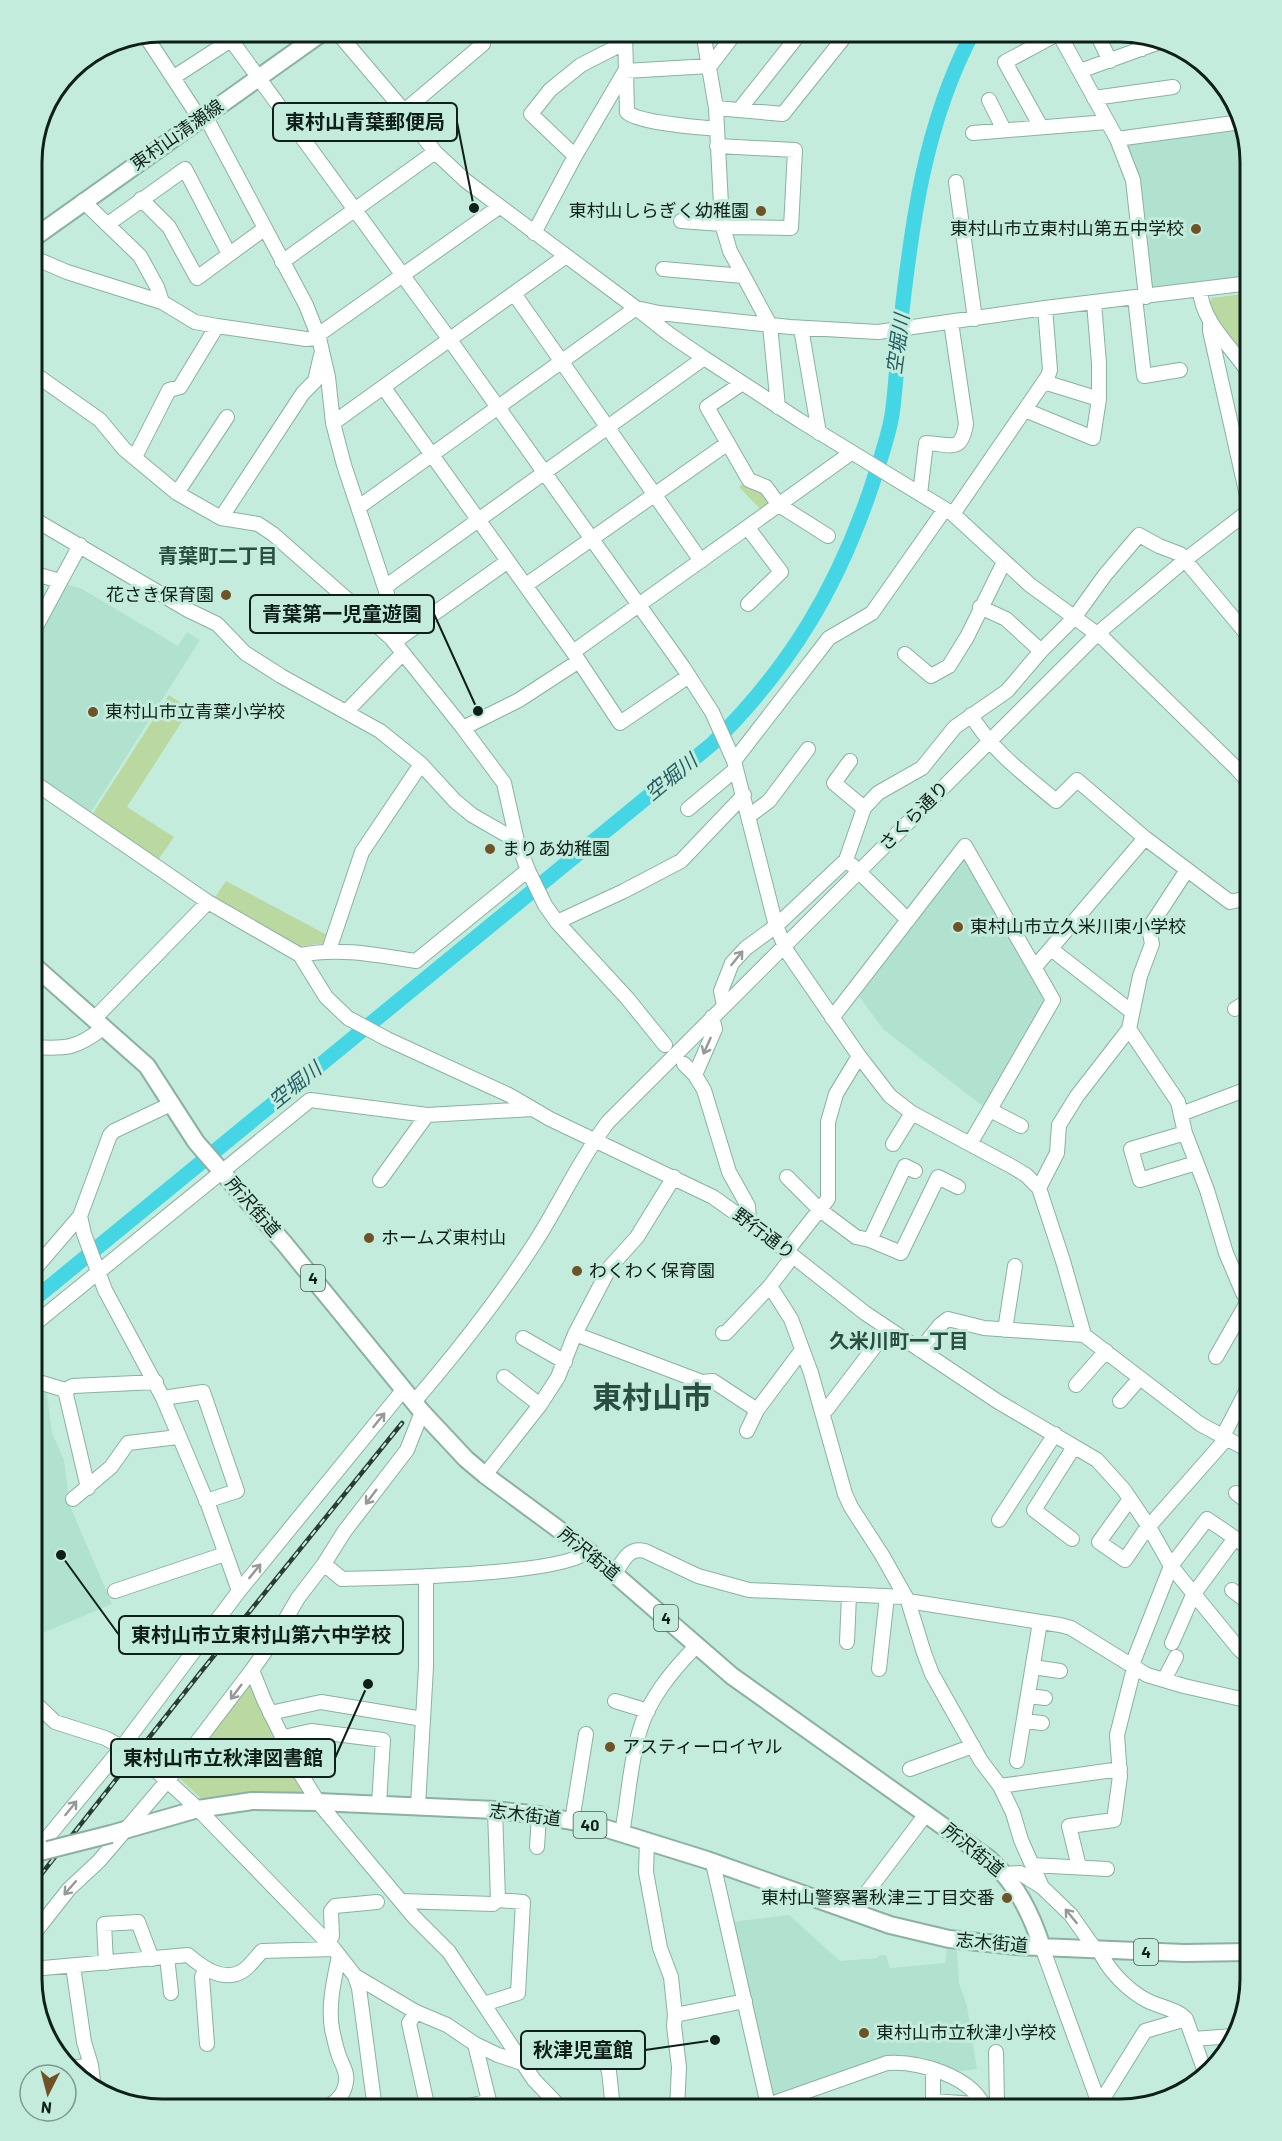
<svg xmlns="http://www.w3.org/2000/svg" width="1282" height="2141" viewBox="0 0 1282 2141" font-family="Barlow,'Noto Sans JP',sans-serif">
  <rect width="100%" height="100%" fill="#c3ecdc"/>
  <!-- built -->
  <path fill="#b1e2cf" d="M 1242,125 L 1250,162 L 1250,279 L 1149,290 L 1137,179 L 1130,153 L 1123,141 Z
    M 66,584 L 82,589 L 178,646 L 187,632 L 200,640 L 88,817 L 32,778 L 32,645 Z
    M 963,857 L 1047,1000 L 984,1107 L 883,1029 L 859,996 Z
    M 32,1384 L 46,1388 L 52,1433 L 64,1460 L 70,1506 L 112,1604 L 35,1636 L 32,1632 Z
    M 789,1915 L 840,1961 L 878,1958 L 878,1956 L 886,1955 L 890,1968 L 945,1963 L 947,1949 L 957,1951 L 959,1983 L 967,2006 L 977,2069 L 954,2072 L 905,2060 L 773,2099 L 731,1922 Z"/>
  <!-- green -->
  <path fill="#bad9a1" d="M 1250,293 L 1250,369 L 1215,318 L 1209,303 L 1212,298 Z
    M 749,480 L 779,505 L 766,515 L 739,487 Z
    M 169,695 L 190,709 L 127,807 L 174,837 L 156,863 L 90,818 Z
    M 226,881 L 329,936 L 327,943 L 300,946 L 213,900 Z
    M 251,1680 L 306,1795 L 205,1802 L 180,1779 Z"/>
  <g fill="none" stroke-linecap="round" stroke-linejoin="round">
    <!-- river -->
    <path stroke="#45d6e5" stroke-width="15" d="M 32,1301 L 712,744 C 789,669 838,587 872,485 C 879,462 888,439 892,415 C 896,387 897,358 900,329 C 911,227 924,124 973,32"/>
    <!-- minor casing -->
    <g stroke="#8ab1a1" stroke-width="16">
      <path id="minor" d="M 337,32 L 404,111 L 435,152 L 466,181 L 636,308 L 669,334 L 704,358 L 799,420 L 953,514 L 1030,585 L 1104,639 L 1237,769 L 1245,778 L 1250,790
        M 625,32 L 627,112 C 638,123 698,127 717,129
        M 703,32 L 716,108 L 722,224 L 730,251 L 770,325 L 778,407
        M 1058,32 L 1117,139 L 1133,180 L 1146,297
        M 1096,32 L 1110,61
        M 1136,34 L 1142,49
        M 145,35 L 200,119 L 209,123 L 306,305 L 319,338 L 328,377 L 333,423 L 344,465 L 388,597 L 391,638
        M 1080,71 L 1160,42
        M 174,77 L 231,40 L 450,340 L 683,667 L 712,712 L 734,761 L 776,926 L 788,953 L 859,1056 L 890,1096 L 912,1113 L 1011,1166 L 1026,1175 L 1039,1188 L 1063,1261 L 1084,1335
        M 1094,98 L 1173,87
        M 989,100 L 1004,130
        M 716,108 L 783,114 L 842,40 L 828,32
        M 739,110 L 801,32
        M 404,111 L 483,44
        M 1041,127 L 1005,62 L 1059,33
        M 973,133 L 1107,122
        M 1117,139 L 1241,122
        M 717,146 L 795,150 L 791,228 L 723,227
        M 575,156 L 531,114 L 550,90 L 581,65 L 624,43
        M 956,182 L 975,319
        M 141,199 L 169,227 L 197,278 L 264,229
        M 83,201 L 140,256 L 157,287 L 162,302
        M 681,221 L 722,224
        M 108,224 L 185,169 L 229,254
        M 534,233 L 575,156 L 625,71 L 710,66 L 736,32
        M 32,257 L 67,272 L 162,302 L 195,322 L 217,326 L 180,387 L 169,390 L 135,457
        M 282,262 L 435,152
        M 663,269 L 743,276
        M 1200,290 C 1202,324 1234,348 1250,375
        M 515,295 L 701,561
        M 1135,298 L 1144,376 L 1180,370
        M 641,309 L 659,313 L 790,327 L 878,332 L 1045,308 L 1250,283
        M 1210,320 L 1210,331 L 1250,509
        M 217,326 L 306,339 L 319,338
        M 801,328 L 819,433
        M 318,335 L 499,207
        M 32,372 L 100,420 L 124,449 L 177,493 L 221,518 L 258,524 L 273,534 L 391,638 L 463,728 L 504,783 L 517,841 L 528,870 L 545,905 L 557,922 L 627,998 L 665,1045
        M 1044,382 L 1099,399
        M 741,384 L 707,407 L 749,480 L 766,487 L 779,505 L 828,536
        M 384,388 L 573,652 L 620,723 L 689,676
        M 1025,410 L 1093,438 L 1099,399 L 1099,363 L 1094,303
        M 333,423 L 566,256
        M 177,493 L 227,417
        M 920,494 L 926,443 C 951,444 961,454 966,424 L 951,322
        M 359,507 L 636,308
        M 953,514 L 1048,376 L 1050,370 L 1045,308
        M 32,518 L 188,610 L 217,624 L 245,653 L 281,676 L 380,731 L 421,764 L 455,801 L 472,815 L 517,841
        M 221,518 L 303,393 L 315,381 L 321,355
        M 748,528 L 781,572 L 748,604
        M 32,573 L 60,581
        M 526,585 L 728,443
        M 385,587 L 704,358
        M 980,607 L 1006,619 L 1041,651
        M 32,634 L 80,545
        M 394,642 L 508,561
        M 573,652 L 851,453
        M 905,654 L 931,676 L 949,666 L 967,637 L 1004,562
        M 347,711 L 403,653
        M 971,715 C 993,752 1023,773 1056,801 L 1077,780 L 1145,838 L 1230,902 L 1243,899 L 1250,892
        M 463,728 L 519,700 L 579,661
        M 734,761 L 829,638 L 872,613 L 945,509
        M 850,761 L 834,783 L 864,808
        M 1245,778 L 1250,754
        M 32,781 L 208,902 L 300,955 L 326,997 L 348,1018 L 387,1039 L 509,1095 L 550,1119 L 594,1140 L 713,1197 L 765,1234 L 865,1313 L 997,1401 L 1097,1460 L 1124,1490 L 1149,1527 L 1171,1566 L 1239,1649 L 1250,1659
        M 688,809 L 736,769
        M 749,816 L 769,801 L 808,749
        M 852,865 L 908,920
        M 557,922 L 624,891 L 681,861 L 744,795
        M 1051,949 L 1132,1012
        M 329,950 L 362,852 L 421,764
        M 300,955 C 339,947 377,955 416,961 L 528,870
        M 1035,967 L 1145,838
        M 724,1005 L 721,991 L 732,963 L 746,948 L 776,926 L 846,860 L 864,808 L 878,793 L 922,768 L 955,727 L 1007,691 L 1041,651 L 1074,618 L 1105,575 L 1139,535 L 1159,546 L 1180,554 L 1250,638
        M 1235,1009 L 1250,1000
        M 832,1018 L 965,846 L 1053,1000 L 970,1144
        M 94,1019 L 208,902
        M 1129,1029 L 1178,1102 L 1185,1133 L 1207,1190 L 1226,1253 L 1243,1293 L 1250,1302
        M 32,1047 C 66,1049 76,1049 103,1028
        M 684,1064 L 695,1075 L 704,1090 L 729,1172 L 748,1206 L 749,1221
        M 695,1075 L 715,1029 L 712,1017
        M 171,1104 L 114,1131 L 110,1135 L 80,1216 L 84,1234 L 105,1290 L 163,1398 L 209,1507 L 239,1591
        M 990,1110 L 1021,1126
        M 1181,1114 L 1250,1088
        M 1185,1133 L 1131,1149 L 1140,1180 L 1196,1163
        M 893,1144 L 912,1113
        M 787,1177 L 820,1210 L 856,1237 L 870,1240 L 901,1253 L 938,1177 L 958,1187
        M 380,1180 L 427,1115
        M 1039,1188 L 1057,1153 L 1059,1125 L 1077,1096 L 1129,1029 L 1140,976 L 1152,944 L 1149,928 L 1187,870
        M 870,1240 L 905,1166 L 915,1171
        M 787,1251 L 828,1199 L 828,1122 L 836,1094 L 859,1056
        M 793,1256 L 770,1286 L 791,1319 L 811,1373 L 845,1494 L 851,1507 L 882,1555 L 908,1601 L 924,1653 L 932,1674 L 981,1761 L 1000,1786 L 1013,1813 L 1021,1840 L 1042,1887
        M 32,1272 L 80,1216
        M 32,1326 L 310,1100 L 427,1115 L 533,1109
        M 1005,1330 L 1015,1266
        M 723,1333 L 726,1333 L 770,1286
        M 575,1334 L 702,1382 L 713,1381 L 757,1410
        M 523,1338 L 565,1362
        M 920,1350 L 940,1325 L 948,1319 L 984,1328 L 1084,1335 L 1200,1424 L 1250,1451
        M 1216,1357 L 1248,1301
        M 504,1377 L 540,1405
        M 32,1380 L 65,1390 L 88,1488
        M 1076,1385 L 1106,1351
        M 65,1390 L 73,1386 L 156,1382
        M 163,1398 L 203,1392 L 237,1491 L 206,1501
        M 1120,1401 L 1140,1378
        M 414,1402 C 457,1352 498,1300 534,1244 C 560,1204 579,1160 608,1122 L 1097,634 L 1185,560 L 1250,510
        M 822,1411 L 827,1409 L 888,1329
        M 747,1431 L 757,1410 L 802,1350
        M 1223,1436 L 1250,1384
        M 485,1475 L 540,1405 L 558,1377 L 575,1334 L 610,1267 L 637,1237 L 674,1177
        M 1236,1493 L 1250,1504
        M 73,1499 L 111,1467 L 128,1443 L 178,1437
        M 1130,1499 L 1099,1542 L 1125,1560 L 1144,1532 L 1227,1438
        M 999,1520 L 1055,1434
        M 1235,1538 L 1250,1549
        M 1072,1539 L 1034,1510 L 1074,1447
        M 324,1564 L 342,1579 C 383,1578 565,1575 588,1551
        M 615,1574 C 623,1561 628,1547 645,1551 L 698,1576 L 749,1590 L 906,1597
        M 1232,1590 L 1250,1604
        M 115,1591 L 225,1554
        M 908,1601 L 1060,1625 L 1071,1628 L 1147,1675 L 1184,1686 L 1250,1701
        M 847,1642 L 849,1595
        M 1132,1665 L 1171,1566 L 1207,1519 L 1235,1538 L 1193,1595 L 1172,1643
        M 1033,1667 L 1060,1671
        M 879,1669 L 887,1596
        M 252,1670 L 264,1700 L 300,1773 L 318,1802 L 414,1917 L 449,1952 L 534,2080 L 562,2109
        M 1164,1680 L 1176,1657
        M 1028,1696 L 1045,1698
        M 32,1700 L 55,1722 L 105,1738 L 127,1750
        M 615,1701 L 648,1711
        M 270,1713 L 321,1702 L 423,1719
        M 1024,1721 L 1042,1723
        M 284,1737 L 311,1731 L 383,1740 L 379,1804
        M 1017,1761 L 1040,1622
        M 910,1769 L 973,1746
        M 161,1775 L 198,1809 L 334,1949 L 355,1976 L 359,1988 L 375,2109
        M 1000,1786 L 1120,1769
        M 418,1806 L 426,1667 L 426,1576
        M 572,1821 L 586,1734
        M 622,1833 C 628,1801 630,1764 639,1733 C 648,1699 673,1670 697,1645
        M 647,1841 L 646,1872 L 660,1948 L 671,1977 L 675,2015 L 674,2026 L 679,2067 L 677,2109
        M 537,1847 L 539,1815
        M 33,1855 L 122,1747 L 239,1591 L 404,1389
        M 713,1863 L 768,2105
        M 1032,1865 L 1107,1869
        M 1079,1867 L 1069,1826 L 1114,1820 L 1120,1776 L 1117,1735 L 1134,1668
        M 1005,1874 L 1020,1873 L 1042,1887 L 1071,1915 L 1095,1949
        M 401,1901 L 493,1904 L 498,1900 L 495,1810
        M 852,1912 L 926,1814
        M 32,1936 L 69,1889 L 99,1861 L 168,1780 L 252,1670 L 274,1639 L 298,1598 L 324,1564 L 344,1532 L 407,1450 L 422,1412
        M 328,1943 L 332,1936 L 331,1911 L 335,1906 L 377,1902
        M 1042,1947 L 1101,2109
        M 1099,1950 C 1108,1970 1128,1991 1148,2001 C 1160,2007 1177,2009 1186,2019 L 1205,2072
        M 167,1957 L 171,1993
        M 106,1963 L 104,1924 L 138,1922 L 152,1959
        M 73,1966 L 84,2042 L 91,2065 L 94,2089
        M 32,1969 L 188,1955 C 202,1967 222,1982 241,1972 C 249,1968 256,1957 262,1951 L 334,1949
        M 206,1969 L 202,1977 L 207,2044
        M 355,1976 L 416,2012 L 447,2025 L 475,2044 L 498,2055 L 522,2063
        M 484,2004 L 518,1993 L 523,1902 L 498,1900
        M 416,2012 L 409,2023 L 428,2109
        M 675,2015 L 745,2001
        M 1193,2039 L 1233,2036
        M 475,2044 L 491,2109
        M 996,2052 L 997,2105
        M 602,2053 L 609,2071 L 613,2109
        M 72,2068 L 91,2065
        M 933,2070 L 933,2101 L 1045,2109
        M 318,2109 C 332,2107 344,2097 346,2082 C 348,2073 342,2065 339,2056 C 336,2048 334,2038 332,2029 C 328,2005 334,1980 339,1956
        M 458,2109 L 489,2101
        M 761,2109 L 768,2105 L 887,2063 C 919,2061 973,2076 985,2109
        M 1080,2109 L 1099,2105 L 1145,2031 L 1186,2019"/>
    </g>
    <!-- major casing -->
    <g stroke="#8ab1a1" stroke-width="20">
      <path id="major" d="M 32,239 L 323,32
        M 32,964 L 147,1066 L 196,1142 L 284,1243 L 422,1412 L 466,1459 L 485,1475 L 588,1551 L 732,1676 L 989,1859 C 1016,1883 1031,1913 1042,1947
        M 111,1834 L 198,1809 L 252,1801 L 318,1802 L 495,1810 L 539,1815 L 598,1826 L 707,1860 L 890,1925 L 949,1939 L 1016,1946 L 1184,1953 L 1250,1952
        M 32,1854 L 48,1850"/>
    </g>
    <!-- minor -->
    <use href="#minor" stroke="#fff" stroke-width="14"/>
    <!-- major -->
    <use href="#major" stroke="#fff" stroke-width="16"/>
    <!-- rail casing -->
    <g stroke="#293d35" stroke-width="4.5">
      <path id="rail" d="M 32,1886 L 200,1673 L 402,1423"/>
    </g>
    <!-- rail -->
    <use href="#rail" stroke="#c3ecdc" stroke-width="2" stroke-dasharray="7" stroke-linecap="butt"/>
    <!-- minor-bridge casing -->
    <g stroke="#8ab1a1" stroke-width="16" stroke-linecap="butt">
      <path id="minor-bridge" d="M 127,1750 L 160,1774"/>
    </g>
    <!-- major-bridge casing -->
    <g stroke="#8ab1a1" stroke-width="20" stroke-linecap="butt">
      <path id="major-bridge" d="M 48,1850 L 111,1834"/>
    </g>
    <!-- minor-bridge -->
    <use href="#minor-bridge" stroke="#fff" stroke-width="14"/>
    <!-- major-bridge -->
    <use href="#major-bridge" stroke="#fff" stroke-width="16"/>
  </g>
  <!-- one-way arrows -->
  <defs><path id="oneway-shaft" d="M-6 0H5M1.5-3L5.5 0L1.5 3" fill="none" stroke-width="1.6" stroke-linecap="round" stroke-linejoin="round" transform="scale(1.5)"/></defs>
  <g stroke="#939a98">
    <use href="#oneway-shaft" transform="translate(737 958) rotate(-51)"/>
    <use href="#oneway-shaft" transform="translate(707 1046) rotate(114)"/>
    <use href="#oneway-shaft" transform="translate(379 1420) rotate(-51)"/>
    <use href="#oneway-shaft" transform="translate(371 1497) rotate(127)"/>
    <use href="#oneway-shaft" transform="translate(255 1571) rotate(-51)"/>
    <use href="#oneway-shaft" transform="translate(236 1692) rotate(127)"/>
    <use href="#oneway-shaft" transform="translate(71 1808) rotate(-51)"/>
    <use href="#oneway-shaft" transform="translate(70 1888) rotate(131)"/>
    <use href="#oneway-shaft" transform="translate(1071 1916) rotate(-129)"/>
  </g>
  <!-- markers -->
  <g fill="#6f5225" stroke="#c3ecdc" stroke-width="2">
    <circle cx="761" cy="211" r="6"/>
    <circle cx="1196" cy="229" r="6"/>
    <circle cx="226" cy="595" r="6"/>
    <circle cx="93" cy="712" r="6"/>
    <circle cx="490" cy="849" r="6"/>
    <circle cx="958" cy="927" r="6"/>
    <circle cx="369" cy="1238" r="6"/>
    <circle cx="577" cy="1271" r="6"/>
    <circle cx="610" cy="1747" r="6"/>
    <circle cx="1007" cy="1898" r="6"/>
    <circle cx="864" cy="2033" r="6"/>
  </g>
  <g text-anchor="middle" stroke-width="6" stroke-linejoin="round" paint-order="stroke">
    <!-- shield labels -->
    <g fill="#c3ecdc" stroke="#455c54" stroke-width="1.5">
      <rect x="301" y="1265" width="24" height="26" rx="4.5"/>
      <rect x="654" y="1605" width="24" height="26" rx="4.5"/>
      <rect x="573.5" y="1812" width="33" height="26" rx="4.5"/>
      <rect x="1134" y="1939" width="24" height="26" rx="4.5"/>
    </g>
    <g font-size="16" font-weight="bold" fill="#0f1f19">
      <text x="313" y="1284">4</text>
      <text x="666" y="1624">4</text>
      <text x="590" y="1831">40</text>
      <text x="1146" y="1958">4</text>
    </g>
    <!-- street labels -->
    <g font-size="18" fill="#0f1f19" stroke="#c3ecdc">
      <text transform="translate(177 135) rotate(-35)" y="6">東村山清瀬線</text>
      <text transform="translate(914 816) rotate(-45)" y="6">さくら通り</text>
      <text transform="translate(253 1207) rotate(49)" y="6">所沢街道</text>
      <text transform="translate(764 1234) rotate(37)" y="6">野行通り</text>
      <text transform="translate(589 1554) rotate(39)" y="6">所沢街道</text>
      <text transform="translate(525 1815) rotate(7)" y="6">志木街道</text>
      <text transform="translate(973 1850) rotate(39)" y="6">所沢街道</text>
      <text transform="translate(992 1943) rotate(5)" y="6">志木街道</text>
    </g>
    <!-- poi labels -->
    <g font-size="18" fill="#0f1f19" stroke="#c3ecdc" text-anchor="start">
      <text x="749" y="217" text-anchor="end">東村山しらぎく幼稚園</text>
      <text x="1184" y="235" text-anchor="end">東村山市立東村山第五中学校</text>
      <text x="214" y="601" text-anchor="end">花さき保育園</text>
      <text x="105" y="718">東村山市立青葉小学校</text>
      <text x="502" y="855">まりあ幼稚園</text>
      <text x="970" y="933">東村山市立久米川東小学校</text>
      <text x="381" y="1244">ホームズ東村山</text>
      <text x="589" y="1277">わくわく保育園</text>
      <text x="622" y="1753">アスティーロイヤル</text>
      <text x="995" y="1904" text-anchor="end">東村山警察署秋津三丁目交番</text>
      <text x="876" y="2039">東村山市立秋津小学校</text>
    </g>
    <!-- water labels -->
    <g font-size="20" font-style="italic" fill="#235d63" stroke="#c3ecdc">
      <text transform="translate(898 344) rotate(-82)" y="7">空堀川</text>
      <text transform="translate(671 777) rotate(-39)" y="7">空堀川</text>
      <text transform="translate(295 1085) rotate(-39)" y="7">空堀川</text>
    </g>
    <!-- neighbourhood labels -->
    <g font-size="20" font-weight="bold" fill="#2a4e41" stroke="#c3ecdc">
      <text x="218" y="563">青葉町二丁目</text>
      <text x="899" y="1348">久米川町一丁目</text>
    </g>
    <!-- town labels -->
    <g font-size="30" font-weight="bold" fill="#2a4e41" stroke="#c3ecdc">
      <text x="652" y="1408">東村山市</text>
    </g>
  </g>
  <!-- crop -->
  <path d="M0 0H1282V2141H0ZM162 42H1120A120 120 0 0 1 1240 162V1979A120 120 0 0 1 1120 2099H162A120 120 0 0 1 42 1979V162A120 120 0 0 1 162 42Z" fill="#c3ecdc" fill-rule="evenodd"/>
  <path fill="none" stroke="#0f1f19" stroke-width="3" d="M162 42H1120A120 120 0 0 1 1240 162V1979A120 120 0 0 1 1120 2099H162A120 120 0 0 1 42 1979V162A120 120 0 0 1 162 42Z"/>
  <!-- callouts -->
  <path fill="none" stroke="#0f1f19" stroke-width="2" d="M474 208L457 122M478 711L434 614M61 1555L119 1635M368 1684L335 1758M715 2040L645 2050"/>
  <g fill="#0f1f19" stroke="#c3ecdc" stroke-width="2">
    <circle cx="474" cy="208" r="6"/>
    <circle cx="478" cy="711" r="6"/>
    <circle cx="61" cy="1555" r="6"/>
    <circle cx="368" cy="1684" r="6"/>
    <circle cx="715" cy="2040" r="6"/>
  </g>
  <g fill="#c3ecdc" stroke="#0f1f19" stroke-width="2">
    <rect x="273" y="103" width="184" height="38" rx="6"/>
    <rect x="250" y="595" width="184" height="38" rx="6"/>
    <rect x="119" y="1616" width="284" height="38" rx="6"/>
    <rect x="111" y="1739" width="224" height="38" rx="6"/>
    <rect x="521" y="2031" width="124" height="38" rx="6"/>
  </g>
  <g font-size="20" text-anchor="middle" font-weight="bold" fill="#0f1f19">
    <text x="365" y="129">東村山青葉郵便局</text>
    <text x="342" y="621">青葉第一児童遊園</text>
    <text x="261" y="1642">東村山市立東村山第六中学校</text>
    <text x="223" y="1765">東村山市立秋津図書館</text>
    <text x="583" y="2057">秋津児童館</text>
  </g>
  <!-- north arrow -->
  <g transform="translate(48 2093) rotate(186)"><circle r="28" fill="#c3ecdc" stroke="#7b9a8e" stroke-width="1.5"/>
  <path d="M0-4.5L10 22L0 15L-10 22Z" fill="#6f5225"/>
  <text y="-9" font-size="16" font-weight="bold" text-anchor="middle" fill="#0f1f19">N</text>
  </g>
</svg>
